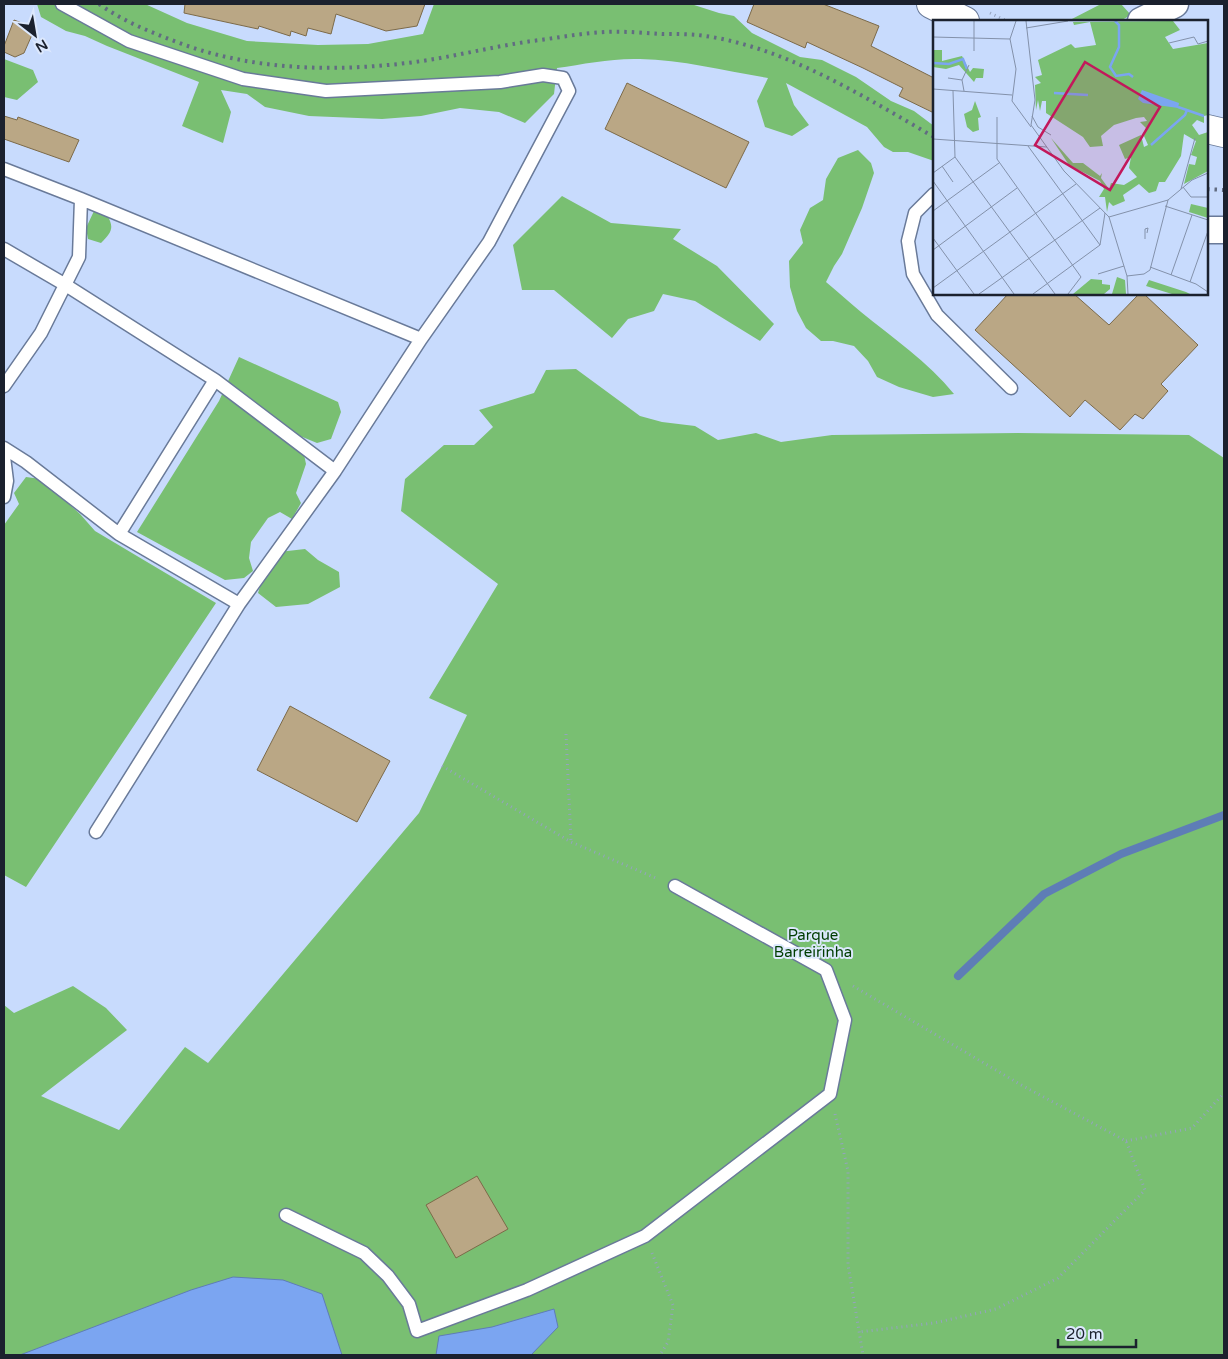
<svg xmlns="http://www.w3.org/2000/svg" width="1228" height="1359" viewBox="0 0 1228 1359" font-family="'Varela Round',sans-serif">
  <rect width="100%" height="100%" fill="#c8dbfd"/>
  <!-- green -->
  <path fill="#79bf72" d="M 37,4 L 145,4 L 187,23 L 247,41 L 318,45 L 368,44 L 423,34 L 434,4 L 691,4 L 719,13 L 734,16 L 752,33 L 800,57 L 822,60 L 856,77 L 891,101 L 914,111 L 934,126 L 934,161 L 908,152 L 893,152 L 884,147 L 867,127 L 786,83 L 794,105 L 809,125 L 792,136 L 765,127 L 757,101 L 768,78 C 726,71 683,60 640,59 C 612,58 584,64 557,68 L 554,94 L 525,123 L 499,112 L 460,108 L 421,116 L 382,119 L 309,116 L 265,107 L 247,94 L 221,90 L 231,112 L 223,143 L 182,126 L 199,82 L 107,46 L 85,36 L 66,31 L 41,17 Z
    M 1101,4 L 1121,4 L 1131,15 L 1120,21 L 1068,21 Z
    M 4,59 L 33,70 L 38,82 L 17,100 L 4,97 Z
    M 858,150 L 871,163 L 874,173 L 862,208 L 842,254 L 834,266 L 826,282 C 838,292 849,302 861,312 C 893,338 928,362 954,394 L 933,397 L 899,387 L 877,377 L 868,361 L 854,346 L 833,341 L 821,341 L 806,328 L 797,311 L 790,287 L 789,261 L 803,243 L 800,230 L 810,208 L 823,200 L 826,179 L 838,158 Z
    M 562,196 L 611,223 L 681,229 L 673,239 L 717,266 L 774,324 L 760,341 L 695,301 L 663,294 L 654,311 L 628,319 L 612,338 L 554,290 L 522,290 L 513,245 Z
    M 94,211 L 107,215 C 115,228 111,233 101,243 L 88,239 L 86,228 Z
    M 239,357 L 338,402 L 341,412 L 331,439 L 317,443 L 300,436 L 306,464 L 296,493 L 301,503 L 292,519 L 280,512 L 268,518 L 251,542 L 249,558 L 253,571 L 244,578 L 225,580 L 137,532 L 219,401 Z
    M 576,369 L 640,416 L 662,422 L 695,426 L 718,440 L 756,433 L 781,442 L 832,435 L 1018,433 L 1189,435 L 1224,458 L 1224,1355 L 4,1355 L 4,1005 L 14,1013 L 73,986 L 106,1008 L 127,1030 L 41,1096 L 119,1130 L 185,1047 L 208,1063 L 419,813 L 467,715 L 429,698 L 498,584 L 401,511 L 405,479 L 444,445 L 474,445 L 493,427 L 479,410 L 534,393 L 546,370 Z
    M 26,477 L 41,479 L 52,485 L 60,496 L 80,514 L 95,531 L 216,603 L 26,887 L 4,875 L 4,525 L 19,504 L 14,493 Z
    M 305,549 L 318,560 L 339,572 L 340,587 L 308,604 L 276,607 L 258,593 L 263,576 L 279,552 Z"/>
  <!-- water -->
  <path fill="#7ba5f1" stroke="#5e7db6" d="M 233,1277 L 283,1280 L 322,1294 L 342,1355 L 20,1355 L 191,1290 Z
    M 554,1309 L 558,1327 L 531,1355 L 436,1355 L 439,1336 L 492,1327 Z"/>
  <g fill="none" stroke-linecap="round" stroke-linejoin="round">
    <!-- stream -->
    <path stroke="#5e7db6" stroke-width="8" d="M 958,976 L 1044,894 L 1121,854 L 1224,815"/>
  </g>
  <!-- building -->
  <path fill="#baa785" stroke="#7c6a49" d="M 185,4 L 425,4 L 417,26 L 386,31 L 336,14 L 331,34 L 308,28 L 306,36 L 291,31 L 290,36 L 259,26 L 258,29 L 184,13 Z
    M 754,4 L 823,4 L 879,26 L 871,46 L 934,78 L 934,113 L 899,96 L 903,88 L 863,68 L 807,42 L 805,48 L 747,22 Z
    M 14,20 L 35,28 L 24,53 L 15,57 L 4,52 L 4,46 Z
    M 627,83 L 749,142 L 726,188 L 605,129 Z
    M 4,116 L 17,120 L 18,117 L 79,140 L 69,162 L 4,139 Z
    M 1008,294 L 1074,294 L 1109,325 L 1139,294 L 1144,294 L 1198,345 L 1161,384 L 1168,391 L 1143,419 L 1135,414 L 1120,430 L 1085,400 L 1070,417 L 975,330 Z
    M 290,706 L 390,761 L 357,822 L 257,770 Z
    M 477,1176 L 508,1229 L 456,1258 L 426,1205 Z"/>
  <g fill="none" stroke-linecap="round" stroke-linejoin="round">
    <!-- service casing -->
    <g stroke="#697a99" stroke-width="15">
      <path id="service" d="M 62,4 L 129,41 L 243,79 L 326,91 L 500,82 L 543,75 L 563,78 L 569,91 L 489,242 L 421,339 L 335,471 L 239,604 L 96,832
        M 4,169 L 81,199 L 421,339
        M 934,194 L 915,213 L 908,241 L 913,274 L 937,315 L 1011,388
        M 4,249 L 64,284 L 215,380 L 335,471
        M 215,380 L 119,534 L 239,604
        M 4,386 L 41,333 L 79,257 L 81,199
        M 4,448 L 26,462 L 119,534
        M 4,457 L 7,481 L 4,497
        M 286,1215 L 364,1253 L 388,1276 L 409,1304 L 417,1331 L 527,1290 L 645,1236 L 830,1094 L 845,1020 L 826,970 L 675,886"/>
    </g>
    <!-- minor casing -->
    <g stroke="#697a99" stroke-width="29">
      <path id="minor" d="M 1141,21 L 1175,4
        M 1207,230 L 1224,230"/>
    </g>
    <!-- secondary casing -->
    <g stroke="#697a99" stroke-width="30">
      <path id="secondary" d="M 931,4 L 965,21
        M 1207,129 L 1224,133"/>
    </g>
    <!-- path -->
    <path stroke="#94a3be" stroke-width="3" stroke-dasharray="1 4" stroke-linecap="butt" d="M 990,13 L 1007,21
      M 566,734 L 571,841
      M 442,766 L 571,842 L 658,879
      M 853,986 L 1023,1086 L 1126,1141 L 1145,1190 L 1058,1278 L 996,1309 L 934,1323 L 859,1332
      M 835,1114 L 848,1171 L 848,1265 L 863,1355
      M 1126,1141 L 1192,1128 L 1224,1093
      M 652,1253 L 673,1305 L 668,1342 L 660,1355"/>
    <!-- service -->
    <use href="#service" stroke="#fff" stroke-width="12"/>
    <!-- minor -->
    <use href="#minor" stroke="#fff" stroke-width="26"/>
    <!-- secondary -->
    <use href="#secondary" stroke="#fff" stroke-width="28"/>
    <!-- rail -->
    <path stroke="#616c81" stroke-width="4" stroke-dasharray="2.5 5" stroke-linecap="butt" d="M 99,4 C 124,22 153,33 182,44 C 254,70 331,72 407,63 C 449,58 490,47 532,41 C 557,38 582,33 606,32 C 625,31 645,33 663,34 C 675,34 687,34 698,35 C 782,45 863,96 934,137
      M 1207,189 L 1224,190"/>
  </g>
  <g text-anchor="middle" stroke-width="4" stroke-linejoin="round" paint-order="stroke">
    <!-- park labels -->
    <g font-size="15" fill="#003d00" stroke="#dce8fd">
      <text x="813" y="940">Parque<tspan x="813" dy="17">Barreirinha</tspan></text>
    </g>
  </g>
  <!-- overview -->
  <g transform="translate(933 20)">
    <rect width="275" height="275" fill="#c8dbfd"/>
    <path d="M 240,1 L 247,10 L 232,17 L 240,29 L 275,23 L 275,95 L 271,96 L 271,103 L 264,100 L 259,105 L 266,115 L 275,112 L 275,151 L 251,164 L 256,144 L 262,145 L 264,137 L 258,135 L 263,121 L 251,114 L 248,136 L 232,162 L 226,162 L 223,171 L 216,173 L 206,164 L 190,175 L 192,181 L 180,186 L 176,182 L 174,192 L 172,177 L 166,177 L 171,169 L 167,161 L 136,145 L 118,118 L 140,143 L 150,143 L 167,156 L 169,153 L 168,158 L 176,169 L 178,163 L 191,165 L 204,157 L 196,148 L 198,137 L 192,139 L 186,125 L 208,115 L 211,127 L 215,125 L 211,116 L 213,108 L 207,102 L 214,101 L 211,97 L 203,98 L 181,105 L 168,116 L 170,126 L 157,127 L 150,117 L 113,93 L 113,81 L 109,81 L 107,91 L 105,80 L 103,90 L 102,65 L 108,63 L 102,57 L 109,55 L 105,40 L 138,24 L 142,28 L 163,25 L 157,2 L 141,5 L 140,2 ZM 0,30 L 9,30 L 9,41 L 29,36 L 37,52 L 40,48 L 51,49 L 50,58 L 43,58 L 41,62 L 26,45 L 13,49 L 0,47 ZM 42,81 L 48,97 L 45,98 L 46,110 L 40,112 L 34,107 L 31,94 L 39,90 ZM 258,184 L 275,188 L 275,198 L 256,192 ZM 184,257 L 192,260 L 193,274 L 179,274 ZM 158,259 L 169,260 L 169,264 L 177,265 L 177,269 L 171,274 L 140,274 ZM 216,260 L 253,272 L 257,274 L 239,274 L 213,266 Z" fill="#79bf72"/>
    <path d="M 209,70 L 246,83 L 245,88 L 210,83 L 205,79 Z" fill="#7ba5f1"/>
    <path fill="none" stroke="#7ba5f1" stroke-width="2.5" d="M 182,1 L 186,5 L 186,27 L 177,47 L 183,56 L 196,54 L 200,57M 0,43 L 16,44 L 30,39 L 34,49M 121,73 L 155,75M 245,87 L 271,96M 218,125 L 252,95 L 254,90"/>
    <path fill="none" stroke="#8391aa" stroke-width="1" d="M 83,1 L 77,19 L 83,49 L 79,81 L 98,107M 93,1 L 102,80 L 98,105 L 131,151 L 176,197 L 194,256 L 195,274M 93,8 L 135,1M 0,17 L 77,19M 236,23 L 261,17 L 265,24 L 275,21M 41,31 L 41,1M 15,58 L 29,60 L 31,71M 29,60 L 36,45M 0,69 L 79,75M 20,71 L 22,137 L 122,274M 99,96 L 105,107 L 118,115M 64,97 L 64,139 L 148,257 L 135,274M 0,119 L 114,127M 95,126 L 167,225M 9,146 L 20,162M 0,153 L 22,137M 0,161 L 81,274M 250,167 L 258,177 L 275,177M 248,169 L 262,118M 232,186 L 275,200M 0,191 L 66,143M 176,197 L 235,180 L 259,160 L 275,153M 0,218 L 41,274M 212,219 L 212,209 L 215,208 L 214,213M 167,225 L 172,193M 0,230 L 84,168M 217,247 L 263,264 L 275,272M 165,254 L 191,246M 238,255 L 259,195M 194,256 L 211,254 L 217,250 L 235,180M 257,262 L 275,211M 0,268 L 143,164M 46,274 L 167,188M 100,274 L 167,225"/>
    <path fill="#c2185b" fill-opacity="0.15" stroke="#c2185b" stroke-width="2.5" d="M 152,42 L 227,87 L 177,170 L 102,125 Z"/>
    <rect width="275" height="275" fill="none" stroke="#1b212e" stroke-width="2.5"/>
  </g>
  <!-- border -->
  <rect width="1228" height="1359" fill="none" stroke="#1b212e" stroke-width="10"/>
  <!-- north arrow -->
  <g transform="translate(35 35) rotate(149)" stroke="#dce8fd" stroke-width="4" paint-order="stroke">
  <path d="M0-4L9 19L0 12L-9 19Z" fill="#1b212e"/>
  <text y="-8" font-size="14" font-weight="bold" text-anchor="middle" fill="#1b212e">N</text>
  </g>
  <!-- scale -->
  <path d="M1058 1339v8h78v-8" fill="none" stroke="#1b212e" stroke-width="2.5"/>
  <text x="1066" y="1339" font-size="15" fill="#1b212e" stroke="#dce8fd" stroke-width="4" paint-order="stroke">20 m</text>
</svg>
